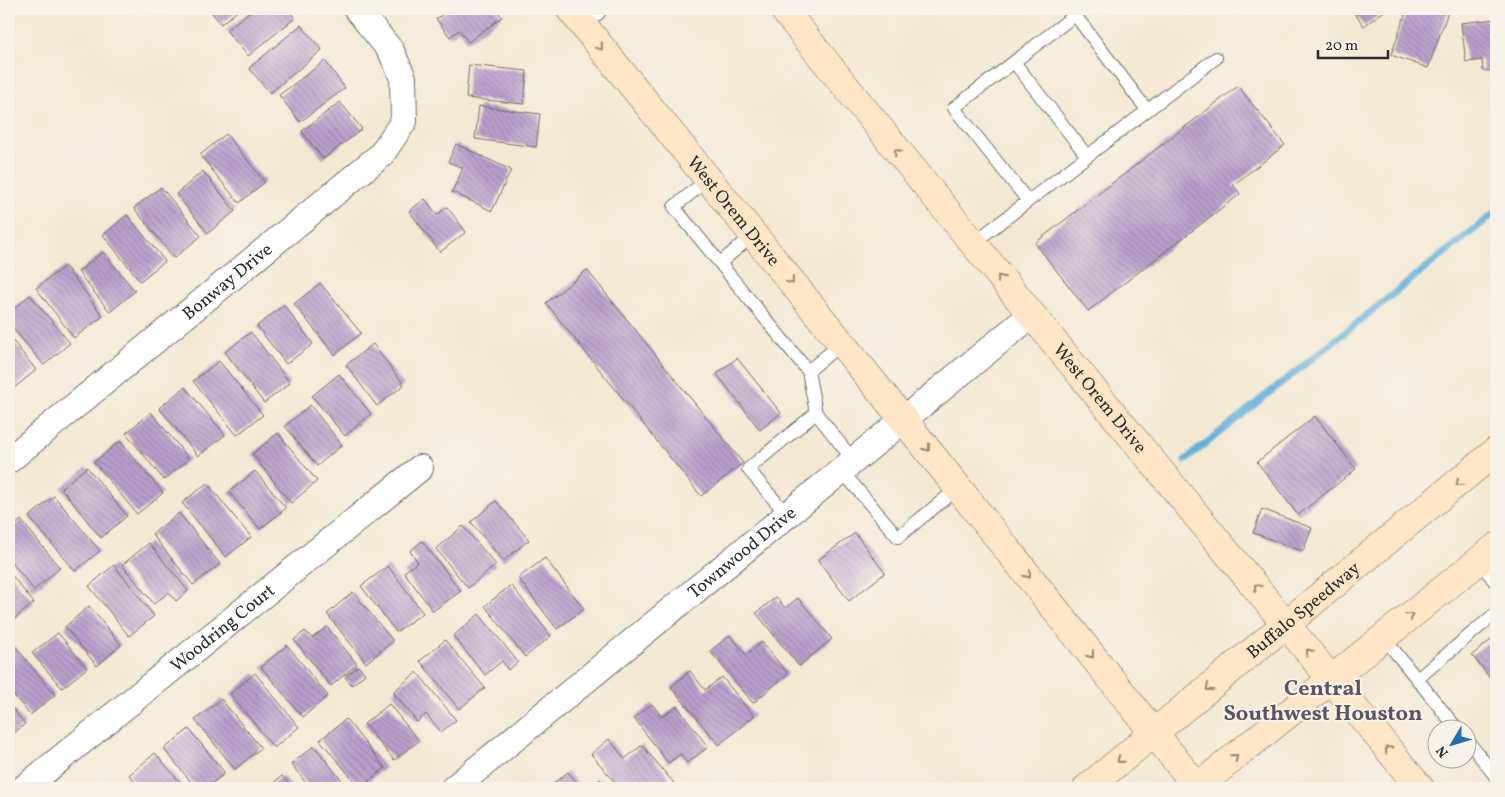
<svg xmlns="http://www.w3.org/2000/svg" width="1505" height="797" viewBox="0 0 1505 797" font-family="Vollkorn,serif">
  <defs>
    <pattern id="building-back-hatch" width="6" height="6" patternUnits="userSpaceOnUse" patternTransform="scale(1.25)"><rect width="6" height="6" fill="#bb9fcc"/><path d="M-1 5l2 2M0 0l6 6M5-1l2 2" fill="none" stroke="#9882a6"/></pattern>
  </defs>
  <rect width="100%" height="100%" fill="#f7f3e8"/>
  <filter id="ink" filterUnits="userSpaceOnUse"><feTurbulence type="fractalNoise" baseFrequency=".02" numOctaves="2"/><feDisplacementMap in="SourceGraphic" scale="10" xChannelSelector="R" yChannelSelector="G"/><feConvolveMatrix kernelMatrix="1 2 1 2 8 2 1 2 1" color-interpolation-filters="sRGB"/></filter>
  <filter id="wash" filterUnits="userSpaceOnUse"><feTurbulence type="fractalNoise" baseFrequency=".0096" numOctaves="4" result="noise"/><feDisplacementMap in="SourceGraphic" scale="20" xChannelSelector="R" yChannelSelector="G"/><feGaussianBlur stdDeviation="1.12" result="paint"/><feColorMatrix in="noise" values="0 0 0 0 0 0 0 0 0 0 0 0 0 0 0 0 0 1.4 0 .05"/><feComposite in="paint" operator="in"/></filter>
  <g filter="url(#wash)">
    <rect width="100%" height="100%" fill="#f4e8d3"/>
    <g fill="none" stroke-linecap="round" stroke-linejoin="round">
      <!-- stream -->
      <path stroke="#5fafd9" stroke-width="7" d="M 1185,460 L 1496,212"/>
    </g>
    <g id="blocks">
      <!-- building -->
      <path fill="url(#building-back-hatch)" d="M 209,9 L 240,9 L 221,24 Z
        M 253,9 L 288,9 L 295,18 L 248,56 L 226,30 Z
        M 450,9 L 496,9 L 502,17 L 468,42 L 459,30 L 450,37 L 436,19 Z
        M 1351,9 L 1387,9 L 1364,26 Z
        M 1407,9 L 1449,9 L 1428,68 L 1391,55 Z
        M 1496,19 L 1496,70 L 1483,71 L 1482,60 L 1466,62 L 1461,23 Z
        M 301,25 L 322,50 L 270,93 L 249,68 Z
        M 325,61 L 345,88 L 300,122 L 279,95 Z
        M 469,65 L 527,71 L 524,104 L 466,98 Z
        M 1238,86 L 1285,145 L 1233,185 L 1240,194 L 1088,311 L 1035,243 Z
        M 340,102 L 362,129 L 323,159 L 302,131 Z
        M 479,106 L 540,114 L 536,147 L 475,139 Z
        M 226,134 L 265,182 L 239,203 L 200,155 Z
        M 456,144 L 511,170 L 492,211 L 452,192 L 463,168 L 448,162 Z
        M 203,171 L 235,211 L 208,233 L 176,194 Z
        M 161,187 L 201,236 L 174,258 L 134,208 Z
        M 425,199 L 437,215 L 447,207 L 466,232 L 440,252 L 409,211 Z
        M 127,215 L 165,261 L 140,281 L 103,235 Z
        M 103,252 L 135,291 L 110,312 L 78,272 Z
        M 65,266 L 103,316 L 74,338 L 36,288 Z
        M 587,270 L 743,463 L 701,496 L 546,303 Z
        M 320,283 L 361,333 L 335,355 L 294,304 Z
        M 30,295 L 70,343 L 44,365 L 9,324 L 9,313 Z
        M 284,305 L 313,344 L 286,364 L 257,326 Z
        M 251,332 L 290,383 L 264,403 L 225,352 Z
        M 9,336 L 36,370 L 9,392 Z
        M 373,344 L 404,385 L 377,406 L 346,365 Z
        M 737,358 L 781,413 L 760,430 L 717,374 Z
        M 219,361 L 263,415 L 237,435 L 193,381 Z
        M 339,374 L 371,414 L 345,436 L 312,396 Z
        M 185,387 L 225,435 L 198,456 L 159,408 Z
        M 310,405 L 342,445 L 317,466 L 285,426 Z
        M 151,412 L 189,459 L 164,480 L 126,433 Z
        M 1315,416 L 1356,469 L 1298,515 L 1257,462 Z
        M 278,433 L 317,481 L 291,503 L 252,454 Z
        M 120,441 L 163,493 L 137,514 L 94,462 Z
        M 87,467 L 127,516 L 101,538 L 61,488 Z
        M 255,471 L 286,508 L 260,529 L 229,492 Z
        M 207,483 L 251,537 L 226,557 L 182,503 Z
        M 54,496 L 100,551 L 75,571 L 29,517 Z
        M 496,501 L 529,540 L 503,561 L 471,522 Z
        M 1262,509 L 1312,528 L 1303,551 L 1253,533 Z
        M 179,513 L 220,564 L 193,585 L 152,534 Z
        M 21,520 L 60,568 L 34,590 L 9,559 L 9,531 Z
        M 463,526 L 496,565 L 468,588 L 436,549 Z
        M 855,533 L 885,573 L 849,601 L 818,560 Z
        M 422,541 L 461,591 L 433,611 L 404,572 L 418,562 L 410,551 Z
        M 149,543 L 188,591 L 176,601 L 169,592 L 154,604 L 122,565 Z
        M 545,558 L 584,609 L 557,629 L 518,578 Z
        M 114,565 L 154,616 L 129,636 L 89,586 Z
        M 388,566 L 423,613 L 396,632 L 361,586 Z
        M 9,572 L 34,603 L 9,623 Z
        M 511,585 L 551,636 L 525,657 L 485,606 Z
        M 353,592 L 393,641 L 366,663 L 327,614 Z
        M 776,597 L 785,608 L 798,598 L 832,639 L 799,666 L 756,613 Z
        M 89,606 L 121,645 L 97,666 L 65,627 Z
        M 479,614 L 518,662 L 508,670 L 502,661 L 485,675 L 453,636 Z
        M 327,627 L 357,664 L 331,686 L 294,640 L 305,631 L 312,638 Z
        M 58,633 L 87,668 L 62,688 L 32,653 Z
        M 730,635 L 746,655 L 762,642 L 788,674 L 753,703 L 710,651 Z
        M 1496,636 L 1496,686 L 1472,655 Z
        M 445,640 L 485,688 L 459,709 L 420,661 Z
        M 287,645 L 328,696 L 303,717 L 261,667 Z
        M 15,646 L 55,695 L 30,715 L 9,689 L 9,651 Z
        M 358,666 L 365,674 L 352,685 L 345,677 Z
        M 690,671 L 705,690 L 722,677 L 754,716 L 719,745 L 671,687 Z
        M 417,672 L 456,720 L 441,732 L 426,714 L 417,722 L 393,692 Z
        M 255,673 L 299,727 L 274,748 L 230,694 Z
        M 221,699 L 261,748 L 235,769 L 195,720 Z
        M 9,704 L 25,724 L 9,737 Z
        M 389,704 L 419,741 L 394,760 L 364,724 Z
        M 652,704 L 662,717 L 677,706 L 708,747 L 687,763 L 681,754 L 668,763 L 634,718 Z
        M 346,719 L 385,768 L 360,788 L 320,740 Z
        M 189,729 L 225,773 L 206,788 L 196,788 L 164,749 Z
        M 609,739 L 625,759 L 642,745 L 678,788 L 620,788 L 591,754 Z
        M 314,746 L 348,788 L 310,788 L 291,764 Z
        M 155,753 L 185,788 L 140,788 L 129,775 Z
        M 568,772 L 581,788 L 550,788 L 549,787 Z
        M 282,776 L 293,788 L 267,788 Z
        M 600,779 L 608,788 L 589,788 Z"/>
    </g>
  </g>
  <g filter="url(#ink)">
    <use href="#blocks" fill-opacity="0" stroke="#716d66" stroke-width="1"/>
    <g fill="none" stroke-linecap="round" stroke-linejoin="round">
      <!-- service casing -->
      <g stroke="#716d66" stroke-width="14">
        <path id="service" d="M 1014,62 L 1087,156
          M 708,179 L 674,207 L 808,371 L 816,413
          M 1028,201 L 954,108 L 1075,15 L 1147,110
          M 972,244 L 1216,58
          M 720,263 L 753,235
          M 808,371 L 842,343
          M 841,470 L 898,537 L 958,488
          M 787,515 L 748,469 L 816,413 L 853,460
          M 1479,561 L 1496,583
          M 1384,638 L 1458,730
          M 1417,679 L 1496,613
          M 1468,741 L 1496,777"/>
      </g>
      <!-- minor casing -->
      <g stroke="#716d66" stroke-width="28">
        <g id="minor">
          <path d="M 578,19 L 593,9"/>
          <path id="s1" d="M 9,460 L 381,155 L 404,121 L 403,78 L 391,51 L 357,9"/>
          <path id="s2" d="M 24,788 L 420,468"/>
          <path id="s3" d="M 454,788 L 1030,316"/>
        </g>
      </g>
      <!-- secondary casing -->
      <g stroke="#716d66" stroke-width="29">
        <g id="secondary">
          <path id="s4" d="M 570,9 L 903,419 L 1198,788"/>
          <path id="s5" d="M 783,9 C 993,270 1208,528 1420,788"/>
          <path id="s6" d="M 1087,788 L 1496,451"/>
          <path d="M 1196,788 L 1496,547"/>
        </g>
      </g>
      <!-- service -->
      <use href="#service" stroke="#fff" stroke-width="12"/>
      <!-- minor -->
      <use href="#minor" stroke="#fff" stroke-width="26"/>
      <!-- secondary -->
      <use href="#secondary" stroke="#fde5c5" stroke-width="28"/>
    </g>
    <!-- one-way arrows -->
    <defs><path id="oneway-chevron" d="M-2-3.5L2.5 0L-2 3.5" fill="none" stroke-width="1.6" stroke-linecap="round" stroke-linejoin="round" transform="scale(1.25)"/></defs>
    <g stroke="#948878">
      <use href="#oneway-chevron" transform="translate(600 47) rotate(51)"/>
      <use href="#oneway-chevron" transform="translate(897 152) rotate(-129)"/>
      <use href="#oneway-chevron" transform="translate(1000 278) rotate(-129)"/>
      <use href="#oneway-chevron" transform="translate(791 281) rotate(51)"/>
      <use href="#oneway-chevron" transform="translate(927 448) rotate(51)"/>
      <use href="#oneway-chevron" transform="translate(1459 483) rotate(140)"/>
      <use href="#oneway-chevron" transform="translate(1028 575) rotate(52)"/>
      <use href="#oneway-chevron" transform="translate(1257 587) rotate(-130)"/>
      <use href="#oneway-chevron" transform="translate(1410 616) rotate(-39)"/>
      <use href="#oneway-chevron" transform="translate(1309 652) rotate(-128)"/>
      <use href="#oneway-chevron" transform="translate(1091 655) rotate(51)"/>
      <use href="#oneway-chevron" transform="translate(1209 688) rotate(141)"/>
      <use href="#oneway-chevron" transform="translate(1388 749) rotate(-129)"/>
      <use href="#oneway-chevron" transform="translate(1235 757) rotate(-39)"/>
      <use href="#oneway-chevron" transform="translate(1120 760) rotate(140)"/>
    </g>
  </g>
  <g text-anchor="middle" stroke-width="4.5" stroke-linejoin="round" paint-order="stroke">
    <!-- street labels -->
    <g font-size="18" fill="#2b2b2b" stroke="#f7f3e8">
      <text dy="6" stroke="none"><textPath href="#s4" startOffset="260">West Orem Drive</textPath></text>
      <text dy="6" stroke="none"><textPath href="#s1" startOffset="282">Bonway Drive</textPath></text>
      <text dy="6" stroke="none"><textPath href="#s5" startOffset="502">West Orem Drive</textPath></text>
      <text dy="6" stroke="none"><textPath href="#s3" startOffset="372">Townwood Drive</textPath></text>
      <text dy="6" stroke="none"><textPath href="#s6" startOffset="280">Buffalo Speedway</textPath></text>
      <text dy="6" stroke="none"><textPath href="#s2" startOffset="255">Woodring Court</textPath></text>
    </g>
    <!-- district labels -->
    <g font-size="22" font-weight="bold" fill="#5d5463" stroke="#f7f3e8">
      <text x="1323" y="695">Central<tspan x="1323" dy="25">Southwest Houston</tspan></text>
    </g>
  </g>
  <!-- margin -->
  <rect width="1505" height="797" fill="none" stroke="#f7f3e8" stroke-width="30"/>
  <!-- north arrow -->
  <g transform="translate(1452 744) rotate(232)"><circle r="24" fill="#f7f3e8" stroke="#a5a39c"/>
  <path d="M0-4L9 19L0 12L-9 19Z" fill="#1f6fb2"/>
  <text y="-8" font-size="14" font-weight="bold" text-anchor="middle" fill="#2b2b2b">N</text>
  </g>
  <!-- scale -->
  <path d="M1318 50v8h70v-8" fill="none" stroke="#2b2b2b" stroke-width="2.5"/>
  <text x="1325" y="50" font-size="15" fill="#2b2b2b" stroke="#f7f3e8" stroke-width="4" paint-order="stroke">20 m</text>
</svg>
